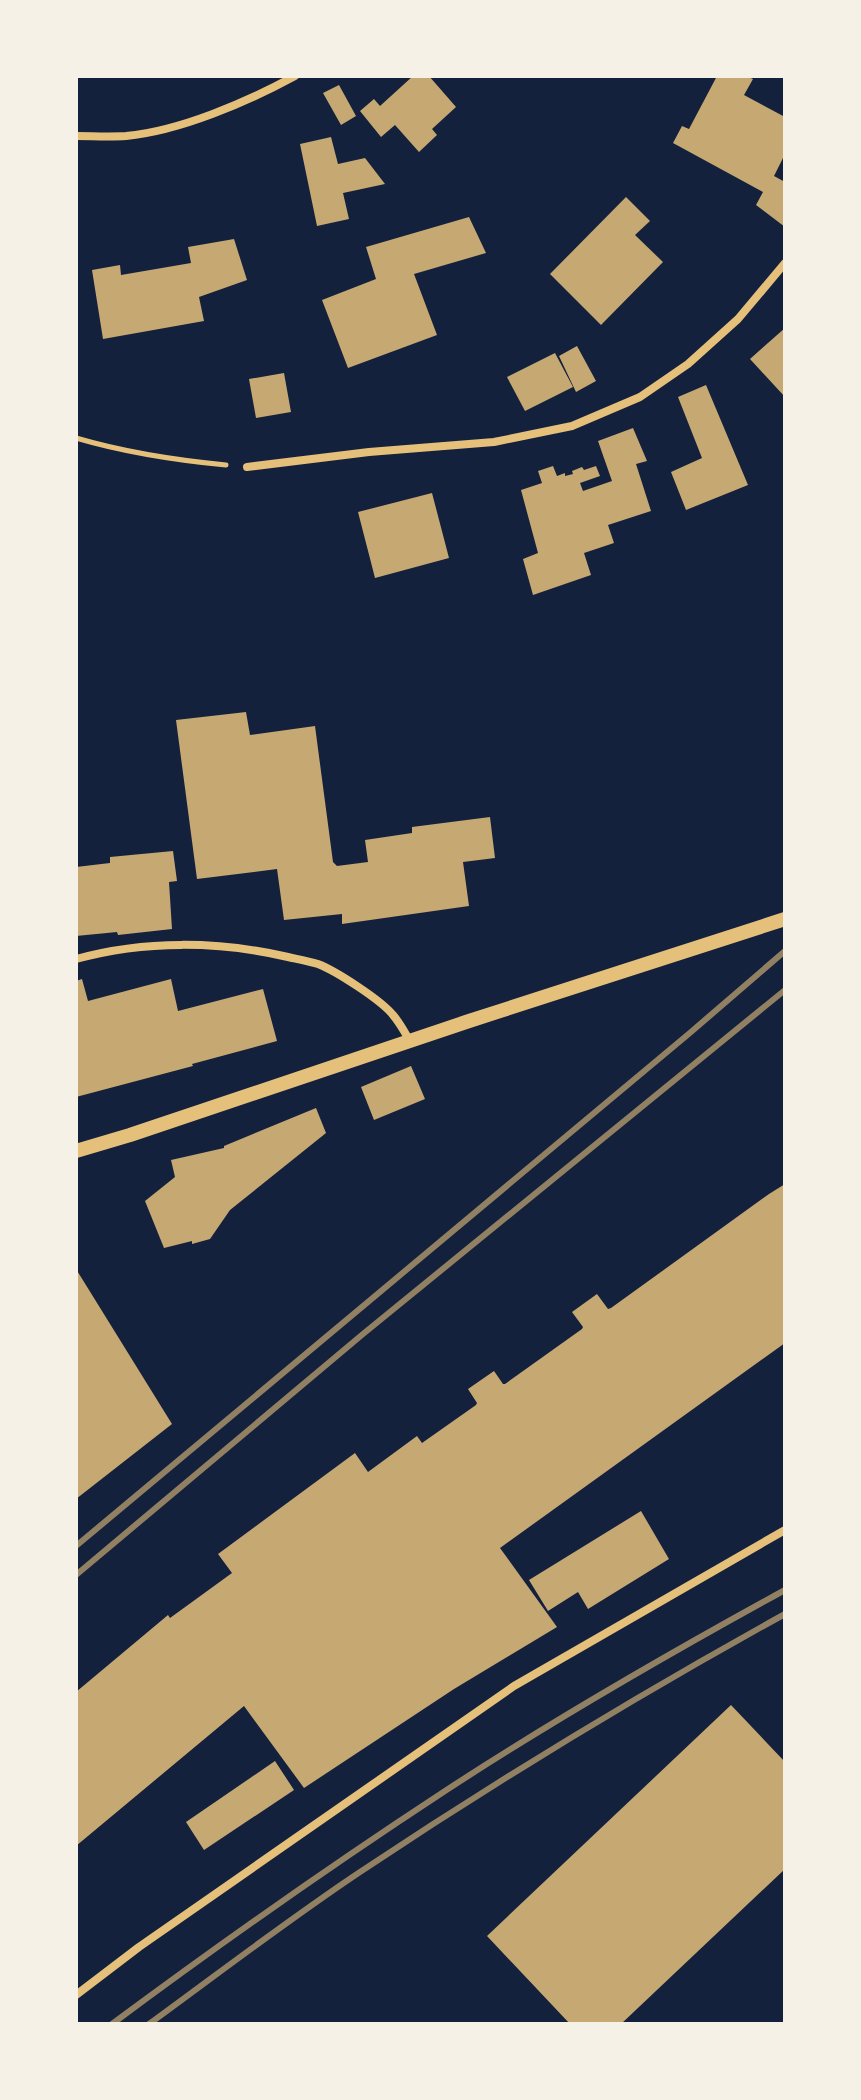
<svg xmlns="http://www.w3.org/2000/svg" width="861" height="2100" viewBox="0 0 861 2100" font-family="Arial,sans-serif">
  <rect width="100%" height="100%" fill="#14213d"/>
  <!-- building -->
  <path fill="#c6a872" d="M 413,76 L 429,76 L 456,107 L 432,129 L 437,135 L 419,152 L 395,125 L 381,137 L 360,111 L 374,99 L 380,106 Z
    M 717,76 L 746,76 L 753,79 L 744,95 L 785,117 L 785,154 L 774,176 L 785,182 L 785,227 L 756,205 L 763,192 L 673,143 L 682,126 L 689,129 Z
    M 339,85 L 356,116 L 341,125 L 323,93 Z
    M 331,137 L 338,164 L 365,158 L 385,184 L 343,193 L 349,219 L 317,226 L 300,144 Z
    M 626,197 L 650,221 L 635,235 L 663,262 L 601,325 L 550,274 Z
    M 469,217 L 486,253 L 414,274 L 437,335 L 348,368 L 322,300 L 376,279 L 366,247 Z
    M 234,239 L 247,280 L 199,297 L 204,321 L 103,339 L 92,270 L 120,265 L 121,275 L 191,263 L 188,247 Z
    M 785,328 L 785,397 L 750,359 Z
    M 577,346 L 596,381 L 576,392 L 559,356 Z
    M 555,353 L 573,387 L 525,411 L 507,377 Z
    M 284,373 L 291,412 L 256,418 L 249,379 Z
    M 706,385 L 748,485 L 686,510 L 671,472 L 702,458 L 678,397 Z
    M 633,428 L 647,461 L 636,464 L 651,511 L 608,525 L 614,543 L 584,553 L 591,575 L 533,595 L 523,559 L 538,553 L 521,490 L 542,483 L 538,471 L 553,466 L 557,476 L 565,473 L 565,476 L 573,474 L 572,471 L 582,467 L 584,470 L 596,466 L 600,476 L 580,483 L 583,491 L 612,481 L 598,441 Z
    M 432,493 L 449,558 L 375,578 L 358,512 Z
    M 246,712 L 250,735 L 315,726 L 333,862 L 337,866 L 368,862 L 365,840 L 412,833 L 412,827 L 490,817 L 495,858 L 463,862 L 469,906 L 342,924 L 342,914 L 284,920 L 277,869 L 197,879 L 176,720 Z
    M 173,851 L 177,881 L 169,882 L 172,929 L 118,935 L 117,932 L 76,936 L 76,867 L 110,863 L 110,857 Z
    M 82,979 L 88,1001 L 171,979 L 178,1011 L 263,989 L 277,1041 L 192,1064 L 193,1066 L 76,1097 L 76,981 Z
    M 411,1066 L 425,1099 L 374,1120 L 361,1087 Z
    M 316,1108 L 326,1133 L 230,1210 L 210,1239 L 192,1244 L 192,1241 L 164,1248 L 145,1201 L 175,1177 L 171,1160 L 224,1148 L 224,1146 Z
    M 785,1184 L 785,1343 L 500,1548 L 557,1627 L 454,1689 L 304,1788 L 244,1706 L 76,1846 L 76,1692 L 168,1615 L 170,1618 L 232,1573 L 218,1554 L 355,1453 L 368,1472 L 417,1436 L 422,1443 L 476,1405 L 477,1403 L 468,1389 L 494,1371 L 503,1384 L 505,1384 L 582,1329 L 583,1327 L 572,1312 L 597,1294 L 608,1309 L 611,1308 L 769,1194 Z
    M 76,1269 L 172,1424 L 76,1499 Z
    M 641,1511 L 669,1559 L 588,1609 L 578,1592 L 548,1611 L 529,1580 Z
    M 731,1705 L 785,1762 L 785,1869 L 621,2024 L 570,2024 L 487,1936 Z
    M 275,1761 L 294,1790 L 204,1850 L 186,1822 Z"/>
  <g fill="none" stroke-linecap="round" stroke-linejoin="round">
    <!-- path -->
    <path stroke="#e5c07b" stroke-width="5" d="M 76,438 C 127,453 174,460 226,465"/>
    <!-- minor -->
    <path stroke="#e5c07b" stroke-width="8" d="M 76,136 C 92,136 109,137 126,136 C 180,131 247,102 295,76
      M 247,467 L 369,452 L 494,442 L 572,426 L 640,397 L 688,364 L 738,319 L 785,263
      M 76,959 C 144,940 219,941 288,957 C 297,959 308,961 318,964 C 336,971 381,1000 393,1015 C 400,1023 405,1033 410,1041
      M 76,1995 L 139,1947 L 514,1686 L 785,1530"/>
    <!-- tertiary -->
    <path stroke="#e5c07b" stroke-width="14" d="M 76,1151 L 130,1135 L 466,1022 L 785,919"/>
    <!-- rail -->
    <path stroke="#918062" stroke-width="6" d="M 76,1546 L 691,1032 L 785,951
      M 76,1575 L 363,1334 L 785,990
      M 112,2024 C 221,1943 332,1865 445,1791 C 555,1719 670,1653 785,1590
      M 149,2024 C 219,1973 288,1920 360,1872 C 498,1780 640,1694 785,1614"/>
  </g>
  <!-- border -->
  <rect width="861" height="2100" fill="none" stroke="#f6f1e7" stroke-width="156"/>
</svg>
